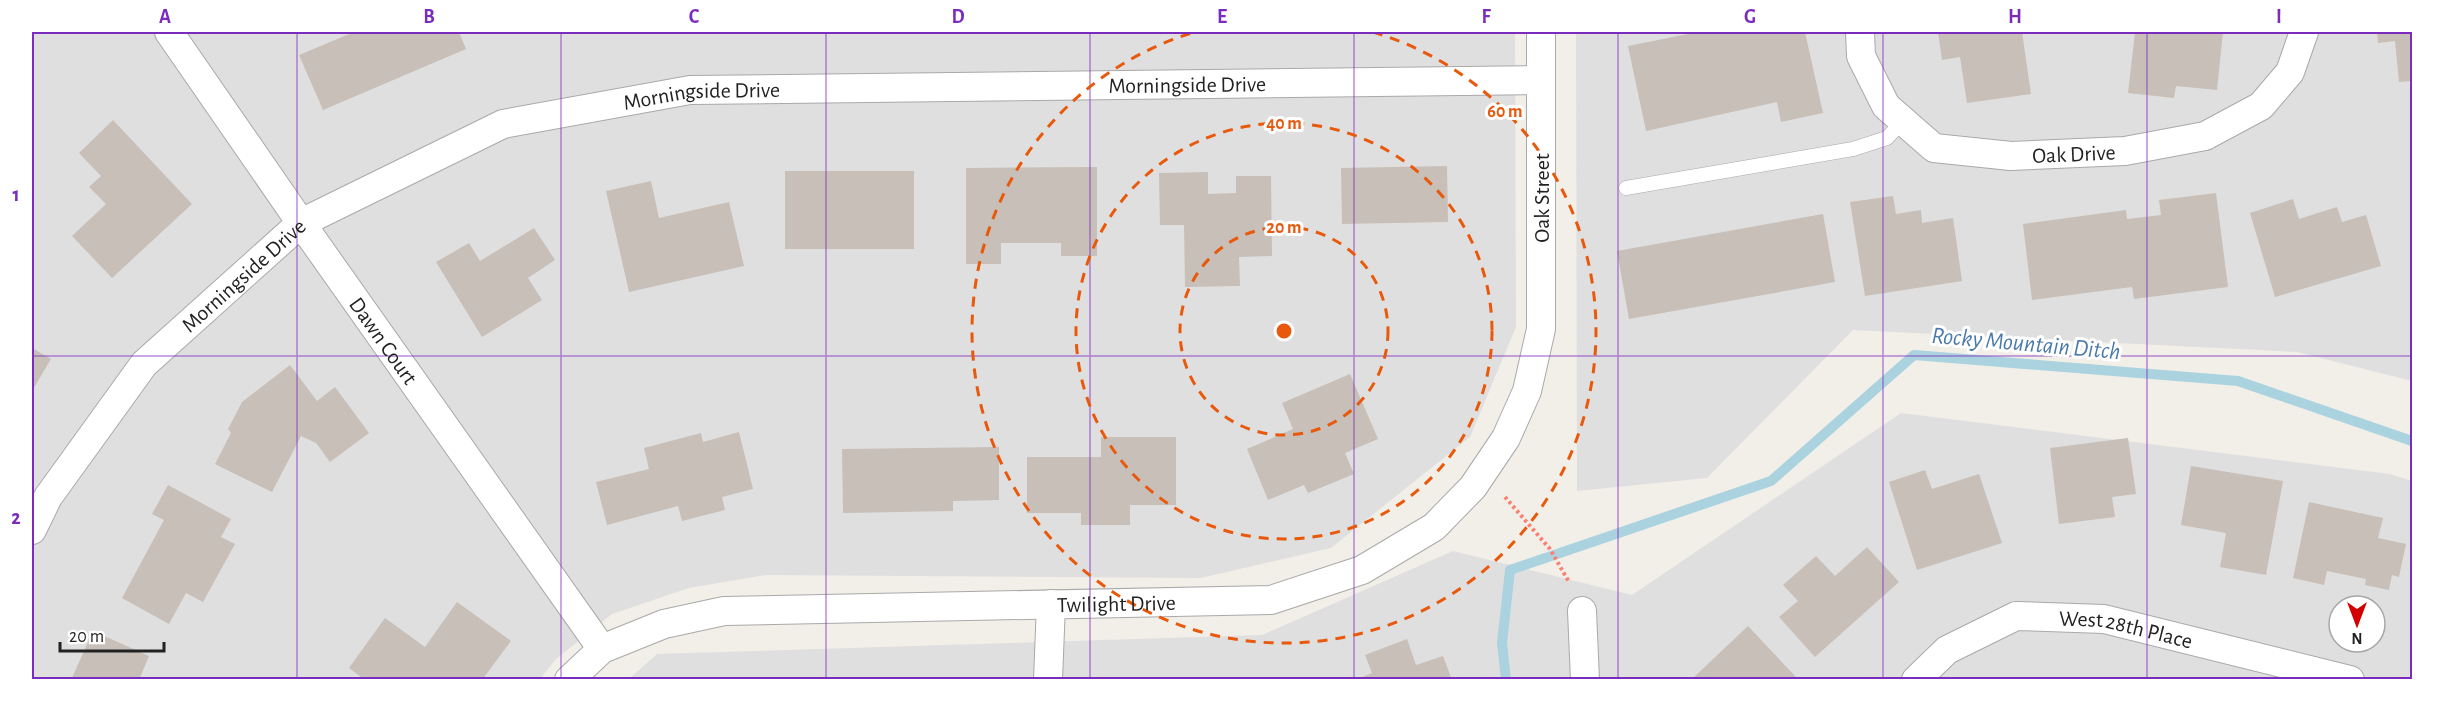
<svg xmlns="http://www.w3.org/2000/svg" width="2444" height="711" viewBox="0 0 2444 711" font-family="'Alegreya Sans',sans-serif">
  <rect width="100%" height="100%" fill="#f2efe9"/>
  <!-- residential -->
  <path fill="#e0dfdf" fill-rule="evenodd" d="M 32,32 L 1515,32 L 1516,327 L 1470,437 L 1331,548 L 1201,578 L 765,575 L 689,588 L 612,614 L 555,660 L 540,679 L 32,679 Z
    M 1576,32 L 2412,32 L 2412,381 L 2297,352 L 1853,330 L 1707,478 L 1577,491 Z
    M 1901,413 L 2390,474 L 2412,481 L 2412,679 L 628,680 L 657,654 L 1262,635 L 1453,551 L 1632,595 ZM 2339,606 L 2375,606 L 2375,642 L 2339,642 Z"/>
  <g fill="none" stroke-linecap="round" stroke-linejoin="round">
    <!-- stream -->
    <path stroke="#aad3df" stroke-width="10" d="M 1506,680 L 1502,643 L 1510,570 L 1771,481 L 1914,355 L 2238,381 L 2412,441"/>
  </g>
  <!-- building -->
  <path fill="#c7bfb8" d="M 354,32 L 459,32 L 466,49 L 323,110 L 299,55 Z
    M 1698,32 L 1805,32 L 1823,113 L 1781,122 L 1777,102 L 1646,131 L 1628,46 Z
    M 1938,32 L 2022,32 L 2031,94 L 1967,103 L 1960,57 L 1942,60 Z
    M 2135,32 L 2223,32 L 2217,90 L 2176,86 L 2174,98 L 2128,93 Z
    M 2377,32 L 2412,32 L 2412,81 L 2399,82 L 2395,41 L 2378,43 Z
    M 113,120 L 192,204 L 112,278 L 72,236 L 106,204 L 89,187 L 101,176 L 79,153 Z
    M 1447,166 L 1448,222 L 1342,224 L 1341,168 Z
    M 1097,167 L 1097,256 L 1061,256 L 1061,243 L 1001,243 L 1001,264 L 966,264 L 966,168 Z
    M 785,171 L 914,171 L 914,249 L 785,249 Z
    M 1208,172 L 1208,194 L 1236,193 L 1236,176 L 1271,176 L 1272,256 L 1239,257 L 1240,286 L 1185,287 L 1184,225 L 1160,225 L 1159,173 Z
    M 651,181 L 659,218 L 729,202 L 744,266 L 629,292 L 606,191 Z
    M 2216,193 L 2228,287 L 2134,299 L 2132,287 L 2032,300 L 2023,224 L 2126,210 L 2127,219 L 2161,215 L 2159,200 Z
    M 1893,196 L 1896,214 L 1921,210 L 1922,223 L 1953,218 L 1962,281 L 1865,296 L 1850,202 Z
    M 2293,199 L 2299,219 L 2337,207 L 2342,222 L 2366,215 L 2381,266 L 2275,297 L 2250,213 Z
    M 1823,214 L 1835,282 L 1629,319 L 1617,251 Z
    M 534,228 L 555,260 L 528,278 L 542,300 L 482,337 L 436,262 L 469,243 L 480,261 Z
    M 32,348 L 51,359 L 32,391 Z
    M 290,365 L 317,401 L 335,387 L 369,433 L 330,462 L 316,443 L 301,436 L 272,492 L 215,464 L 231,433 L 228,429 L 242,402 Z
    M 1350,374 L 1378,439 L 1345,453 L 1354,474 L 1308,493 L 1304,485 L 1268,500 L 1247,449 L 1293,429 L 1282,403 Z
    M 739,432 L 753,489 L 722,497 L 725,510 L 682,521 L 678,506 L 607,525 L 596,482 L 649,469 L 644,448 L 701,433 L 703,442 Z
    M 1101,437 L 1176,437 L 1176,505 L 1130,505 L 1130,525 L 1081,525 L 1081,513 L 1027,513 L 1027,457 L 1101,457 Z
    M 2128,438 L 2136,494 L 2112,497 L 2115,517 L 2059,524 L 2050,448 Z
    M 999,447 L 999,500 L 953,501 L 953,511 L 843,513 L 842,449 Z
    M 2191,466 L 2283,481 L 2266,575 L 2220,567 L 2226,533 L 2181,525 Z
    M 1925,470 L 1932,489 L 1979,474 L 2002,543 L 1917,570 L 1889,482 Z
    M 168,485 L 231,519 L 221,537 L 235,544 L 203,602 L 186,593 L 169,624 L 122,598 L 164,520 L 152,514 Z
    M 2309,502 L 2383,518 L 2378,538 L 2406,544 L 2399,577 L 2392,575 L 2389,590 L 2365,585 L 2366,579 L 2327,571 L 2324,585 L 2293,578 Z
    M 1867,547 L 1899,582 L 1815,657 L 1779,617 L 1798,601 L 1783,585 L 1816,556 L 1835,576 Z
    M 457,602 L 511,641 L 482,680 L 365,680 L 349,668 L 385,618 L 425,647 Z
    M 1748,626 L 1796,677 L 1793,680 L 1691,680 Z
    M 93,631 L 149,656 L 139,680 L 71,680 Z
    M 1407,639 L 1416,665 L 1443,656 L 1452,680 L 1356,680 L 1372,673 L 1365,655 Z"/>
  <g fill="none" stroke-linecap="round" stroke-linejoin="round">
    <!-- service casing -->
    <g stroke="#a9a9a9" stroke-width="15">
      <path id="service" d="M 1626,188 L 1853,149 L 1887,138 L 1903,121"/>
    </g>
    <!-- minor casing -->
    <g stroke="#a9a9a9" stroke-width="30">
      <g id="minor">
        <path id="s1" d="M 169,32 L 301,223 L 602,649"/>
        <path id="s2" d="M 1860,32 L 1861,56 L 1886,106 L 1934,148 L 2011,156 L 2125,151 L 2205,136 L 2261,106 L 2290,72 L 2304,32"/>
        <path id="s3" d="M 32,530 L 48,497 L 144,364 L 301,223 L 503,124 L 690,90 L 1540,80"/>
        <path d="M 1582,611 L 1585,680"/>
        <path id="s4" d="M 569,680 L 602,649 L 664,624 L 724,611 L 1271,600 L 1362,570 L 1434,527 L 1473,487 L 1506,438 L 1527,391 L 1541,329 L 1541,32"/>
        <path d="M 1048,680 L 1051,604"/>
        <path id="s5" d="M 1916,680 L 1947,650 L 2016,616 L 2104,619 L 2350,680"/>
      </g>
    </g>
    <!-- path -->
    <path stroke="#fa8072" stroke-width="4" stroke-dasharray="3 3" stroke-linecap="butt" d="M 1505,497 L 1550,549 L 1569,582"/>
    <!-- service -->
    <use href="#service" stroke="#fff" stroke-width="14"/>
    <!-- minor -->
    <use href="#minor" stroke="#fff" stroke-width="28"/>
  </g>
  <!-- grid -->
  <path fill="none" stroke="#7b2cbf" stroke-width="1.5" stroke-opacity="0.55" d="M 297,32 L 297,680M 561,32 L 561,680M 826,32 L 826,680M 1090,32 L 1090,680M 1354,32 L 1354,680M 1618,32 L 1618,680M 1883,32 L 1883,680M 2147,32 L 2147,680M 32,356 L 2412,356"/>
  <!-- distance rings -->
  <g fill="none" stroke="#e8590c" stroke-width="3" stroke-dasharray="10 8">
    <circle cx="1284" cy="331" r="104"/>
    <circle cx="1284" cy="331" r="208"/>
    <path d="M1373 32A312 312 0 1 1 1195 32"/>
  </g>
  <g text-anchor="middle" stroke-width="6" stroke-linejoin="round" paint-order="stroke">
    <!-- street labels -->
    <g font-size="22" fill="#222" stroke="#fff">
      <text dy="8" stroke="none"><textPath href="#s3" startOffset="1324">Morningside Drive</textPath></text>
      <text dy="8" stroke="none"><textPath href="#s3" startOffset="838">Morningside Drive</textPath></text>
      <text dy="8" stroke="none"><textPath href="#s2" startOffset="284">Oak Drive</textPath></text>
      <text transform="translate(1541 198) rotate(-90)" y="8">Oak Street</text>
      <text dy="8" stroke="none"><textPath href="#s3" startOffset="334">Morningside Drive</textPath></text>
      <text dy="8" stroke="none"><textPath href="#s1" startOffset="376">Dawn Court</textPath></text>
      <text dy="8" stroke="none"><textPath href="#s4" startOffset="566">Twilight Drive</textPath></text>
      <text dy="8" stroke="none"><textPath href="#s5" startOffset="231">West 28th Place</textPath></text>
    </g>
    <!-- water labels -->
    <g font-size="24" font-style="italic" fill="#4a7aab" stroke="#fff">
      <text transform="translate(2026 343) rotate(5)" y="8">Rocky Mountain Ditch</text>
    </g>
  </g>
  <circle cx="1284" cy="331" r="9" fill="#e8590c" stroke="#fff" stroke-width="3"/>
  <g font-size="18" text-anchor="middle" font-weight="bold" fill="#e8590c" stroke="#fff" stroke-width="6" stroke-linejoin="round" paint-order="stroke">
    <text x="1505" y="117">60 m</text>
    <text x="1284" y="129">40 m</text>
    <text x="1284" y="233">20 m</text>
  </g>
  <!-- border -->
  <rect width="2444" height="711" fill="none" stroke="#ffffff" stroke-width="66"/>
  <!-- north arrow -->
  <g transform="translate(2357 624) rotate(180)"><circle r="28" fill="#ffffff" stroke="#a7a7a7" stroke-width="1.5"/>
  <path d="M0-4.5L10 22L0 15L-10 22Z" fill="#d40000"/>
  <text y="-9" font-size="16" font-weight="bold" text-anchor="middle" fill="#222222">N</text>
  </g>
  <!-- scale -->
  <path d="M60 642v9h104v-9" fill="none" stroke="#222222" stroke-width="3"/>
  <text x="69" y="642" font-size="18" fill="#222222" stroke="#ffffff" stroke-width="4.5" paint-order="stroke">20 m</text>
  <rect x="33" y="33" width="2378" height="645" fill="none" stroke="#7b2cbf" stroke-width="2"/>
  <g font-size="20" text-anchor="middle" font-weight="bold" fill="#7b2cbf">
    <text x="165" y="23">A</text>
    <text x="429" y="23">B</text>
    <text x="694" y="23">C</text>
    <text x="958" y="23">D</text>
    <text x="1222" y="23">E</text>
    <text x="1486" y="23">F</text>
    <text x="1750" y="23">G</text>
    <text x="2015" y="23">H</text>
    <text x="2279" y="23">I</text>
    <text x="16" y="201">1</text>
    <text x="16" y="524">2</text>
  </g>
</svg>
